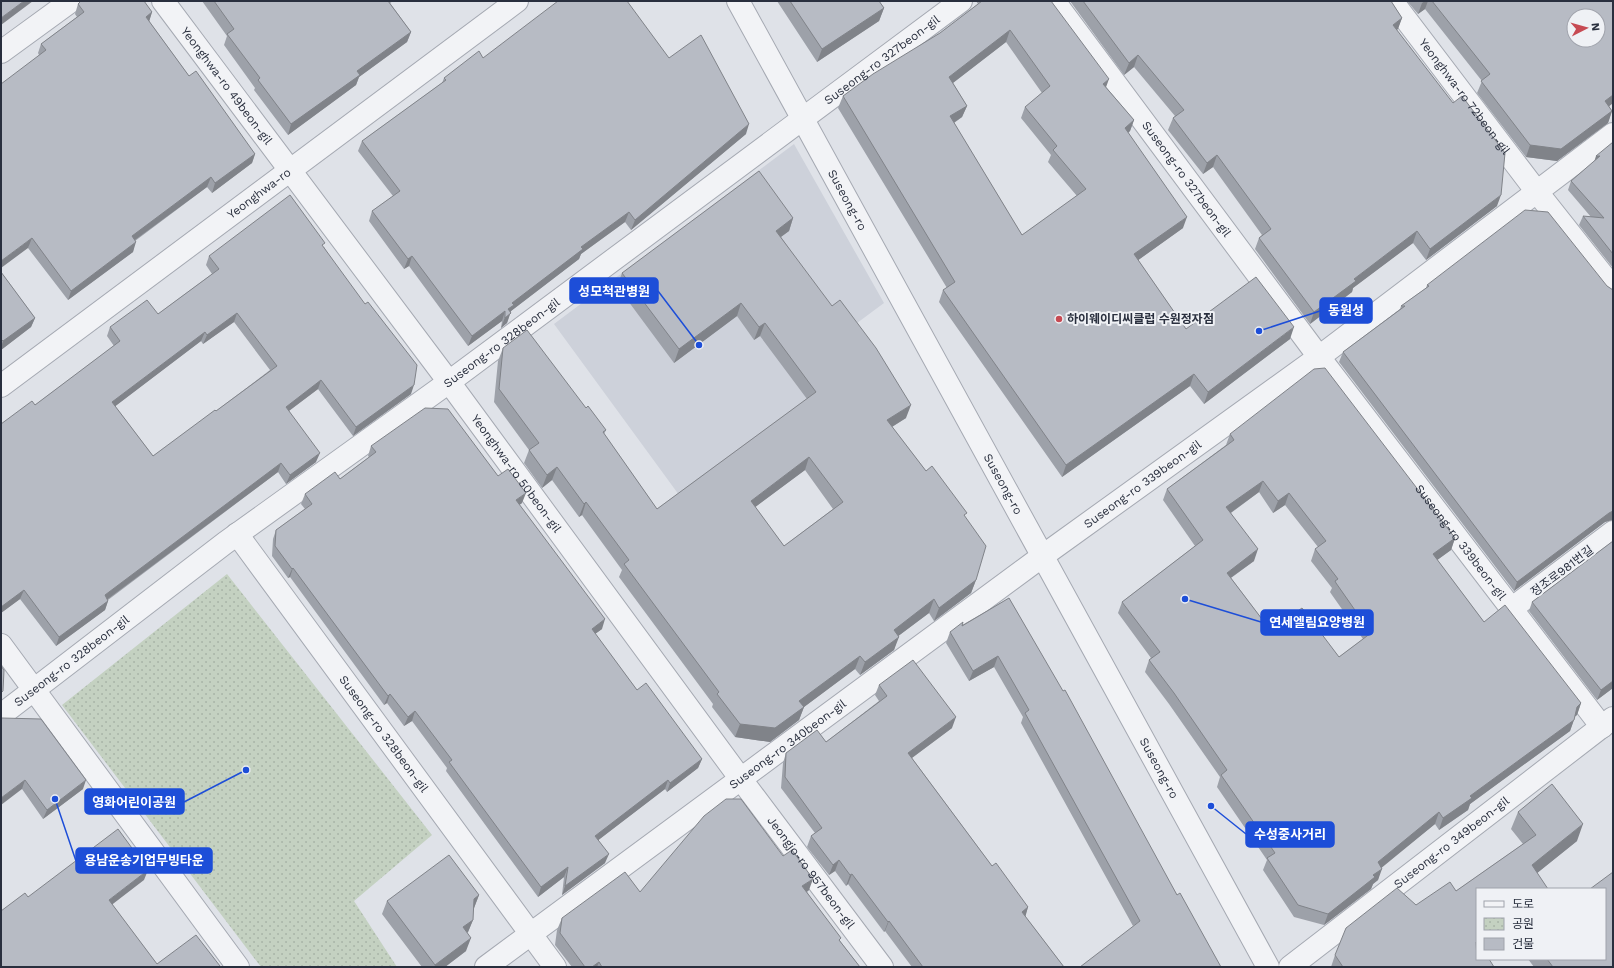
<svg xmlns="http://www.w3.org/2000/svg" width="1614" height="968" viewBox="0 0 1614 968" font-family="'Work Sans','Noto Sans KR',sans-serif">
  <defs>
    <pattern id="park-dots" width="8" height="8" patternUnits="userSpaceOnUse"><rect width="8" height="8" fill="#c4d1c1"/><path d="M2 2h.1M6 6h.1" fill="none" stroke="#a8b4a7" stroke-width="1.8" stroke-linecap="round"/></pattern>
  </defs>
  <rect width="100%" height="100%" fill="#dfe2e8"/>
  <!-- built -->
  <path fill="#cdd1da" d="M 794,144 L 884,303 L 799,366 L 829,408 L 690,510 L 554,324 Z"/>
  <!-- park -->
  <path fill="url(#park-dots)" d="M 227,574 L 432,835 L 354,901 L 397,967 L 261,967 L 62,705 Z"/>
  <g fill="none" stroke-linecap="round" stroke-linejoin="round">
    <!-- minor casing -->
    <g stroke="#a5a9b2" stroke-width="24">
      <g id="minor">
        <path id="s1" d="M 163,1 L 449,382 L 740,778 L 882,967"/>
        <path id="s2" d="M 1054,1 L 1319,357 L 1602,727"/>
        <path id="s3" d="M 1392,1 L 1537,192 L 1613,288"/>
        <path d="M 1,52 L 71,1"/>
        <path id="s4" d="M 237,534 L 555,967"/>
        <path d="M 1511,609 L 1613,532"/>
        <path d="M 1,645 L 238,967"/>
        <path id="s5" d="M 1,715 L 225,543 L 449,382 L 961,1"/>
        <path id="s6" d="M 486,967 L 1044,555 L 1319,357 L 1613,134"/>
        <path id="s7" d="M 1290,967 L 1613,718"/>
      </g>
    </g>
    <!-- tertiary casing -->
    <g stroke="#a5a9b2" stroke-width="24">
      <g id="tertiary">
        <path id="s8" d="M 738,1 L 1268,967"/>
        <path id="s9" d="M 1,386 L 517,1"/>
      </g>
    </g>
    <!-- minor -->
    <use href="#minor" stroke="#f2f3f6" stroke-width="22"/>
    <!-- tertiary -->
    <use href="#tertiary" stroke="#f2f3f6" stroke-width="22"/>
  </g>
  <!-- wall -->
  <path fill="#9da1a9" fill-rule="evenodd" d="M 202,1 L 393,1 L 390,3 L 411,32 L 407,42 L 359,77 L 356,85 L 288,135 L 254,90 L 255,88 L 224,45 L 227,36 Z
    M 777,1 L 879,1 L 884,8 L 879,21 L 817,62 Z
    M 976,1 L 1051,1 L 1106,87 L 1134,120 L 1130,131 L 1128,133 L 1183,228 L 1138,260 L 1186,329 L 1290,339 L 1204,404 L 1190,386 L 1062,477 L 939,302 L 943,290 L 947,288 L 838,108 L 843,96 L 940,33 L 978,4 ZM 1006,42 L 1042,93 L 1025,107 L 1021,118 L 1051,155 L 1048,162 L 1077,196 L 1022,235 L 954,123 L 962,117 L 967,106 L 953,83 Z
    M 1070,1 L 1391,1 L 1402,18 L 1397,30 L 1497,206 L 1426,260 L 1413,243 L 1353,288 L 1352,292 L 1310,324 L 1255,249 L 1259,238 L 1262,235 L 1213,167 L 1203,174 L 1168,130 L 1173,118 L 1175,116 L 1134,67 L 1124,75 Z
    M 1407,1 L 1613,1 L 1613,103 L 1609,106 L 1612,111 L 1608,123 L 1557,161 L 1526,157 L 1477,93 L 1482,81 L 1425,9 L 1418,14 Z
    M 78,4 L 152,12 L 149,21 L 189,76 L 255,154 L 252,163 L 212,193 L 207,187 L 135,241 L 133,252 L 68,300 L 28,248 L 39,55 L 38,53 L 41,44 L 77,17 L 75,14 Z
    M 483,58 L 669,58 L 746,134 L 631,230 L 625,222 L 581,254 L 579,259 L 511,311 L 507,323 L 501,328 L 502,321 L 468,346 L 409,266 L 404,269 L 369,221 L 372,211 L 393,196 L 358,151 L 362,141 L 442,83 L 444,78 Z
    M 1613,142 L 1613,268 L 1579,225 L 1583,216 L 1591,217 L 1568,190 L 1571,181 L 1594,162 Z
    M 793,218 L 789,231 L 781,237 L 906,418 L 892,427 L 926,471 L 965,517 L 976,580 L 971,593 L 934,621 L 929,613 L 898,636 L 894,650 L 860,675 L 855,669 L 804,707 L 799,720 L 770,742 L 735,737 L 712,707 L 713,704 L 619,577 L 622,570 L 582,515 L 579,517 L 552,480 L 542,488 L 524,463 L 529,450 L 494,402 L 498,361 L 503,348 L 586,408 L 606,430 L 604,434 L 657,509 L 807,399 L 760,336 L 754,340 L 737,316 L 674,363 L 617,286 L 622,273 ZM 805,470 L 833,509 L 784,546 L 755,507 Z
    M 324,247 L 411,394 L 353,436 L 318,389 L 289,411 L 316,462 L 286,484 L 278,472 L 108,600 L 108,601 L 105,610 L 56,646 L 20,599 L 1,613 L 1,424 L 35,405 L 114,346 L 107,336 L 110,327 L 158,314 L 212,274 L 206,265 L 209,256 ZM 234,322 L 270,370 L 216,411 L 153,456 L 115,406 L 201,341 L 203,344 Z
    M 1,272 L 35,318 L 31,327 L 1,350 Z
    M 1427,285 L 1607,286 L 1613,290 L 1613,520 L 1612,520 L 1605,522 L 1514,591 L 1339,362 L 1343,352 L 1400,309 L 1401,306 L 1426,288 Z
    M 1230,434 L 1455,538 L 1451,550 L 1437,560 L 1484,622 L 1581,703 L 1577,715 L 1575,716 L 1570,731 L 1470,804 L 1468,810 L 1439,830 L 1435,824 L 1381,867 L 1378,880 L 1373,884 L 1371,889 L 1324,925 L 1294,917 L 1263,870 L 1267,860 L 1217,787 L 1220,777 L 1169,704 L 1145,672 L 1149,660 L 1151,658 L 1118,613 L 1122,602 L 1195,546 L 1163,500 L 1167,489 L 1226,445 ZM 1259,492 L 1273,513 L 1285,505 L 1318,547 L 1315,549 L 1311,561 L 1332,588 L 1330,592 L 1332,595 L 1363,639 L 1339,657 L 1274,628 L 1268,627 L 1231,578 L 1254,561 L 1231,513 Z
    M 371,446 L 498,476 L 522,503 L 519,505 L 602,629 L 595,634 L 637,690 L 702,759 L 698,768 L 667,792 L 665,789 L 598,840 L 605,863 L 562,895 L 564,877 L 538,897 L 446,771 L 447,768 L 412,721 L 404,726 L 387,703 L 384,705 L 290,577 L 288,578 L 272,556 L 273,539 L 276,530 L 305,509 L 301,504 L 305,494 L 340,479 L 369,457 L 368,456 Z
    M 1613,541 L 1613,688 L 1597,700 L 1529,611 L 1532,602 Z
    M 1009,598 L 1177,895 L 1133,926 L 1021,723 L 1023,717 L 994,667 L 969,681 L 946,643 L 950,632 Z
    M 879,685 L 952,728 L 912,758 L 992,866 L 1028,907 L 1025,916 L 1064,967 L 912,967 L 885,931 L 884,932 L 848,884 L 846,886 L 835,871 L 829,875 L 807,847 L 811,836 L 815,833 L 781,788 L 783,763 L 786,753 L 826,742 L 879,701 L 875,695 Z
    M 1,717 L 83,789 L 43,819 L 22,789 Z
    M 1518,812 L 1577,841 L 1537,873 L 1477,889 L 1477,959 L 1494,967 L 1331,967 L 1335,955 L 1416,905 L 1456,891 L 1523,844 L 1511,829 Z
    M 809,890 L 807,892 L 840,941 L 860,967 L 572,967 L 555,945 L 557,930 L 562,918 L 640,892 Z
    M 479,895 L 474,908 L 473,909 L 473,920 L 468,932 L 467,933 L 466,951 L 445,967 L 422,967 L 382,914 L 387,901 Z
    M 1528,959 L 1605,959 L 1613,967 L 1534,967 Z"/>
  <!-- shaded-wall -->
  <path fill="#808389" d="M 24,1 L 33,1 L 1,25 L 1,18 Z
    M 1425,1 L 1428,1 L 1425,9 L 1418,14 L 1422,3 Z
    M 884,8 L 879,21 L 817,62 L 822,49 Z
    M 152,12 L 149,22 L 146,17 Z
    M 1402,18 L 1398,29 L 1389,36 L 1393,25 Z
    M 1010,30 L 1006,42 L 945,89 L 949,77 Z
    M 411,32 L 407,42 L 359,77 L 356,85 L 288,135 L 291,124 L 357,71 Z
    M 1138,55 L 1134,67 L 1124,75 L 1129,63 Z
    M 1109,79 L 1105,90 L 1103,84 Z
    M 1613,95 L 1613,103 L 1601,113 L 1605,101 Z
    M 967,106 L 962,117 L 946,128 L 950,116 Z
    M 1612,111 L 1608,123 L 1557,161 L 1526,157 L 1530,145 Z
    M 1134,120 L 1130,131 L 1120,140 L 1125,128 Z
    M 749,124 L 746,134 L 631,230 L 635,220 Z
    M 255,154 L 252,163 L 212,193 L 215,183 Z
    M 1217,155 L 1213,167 L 1203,174 L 1207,163 Z
    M 1596,156 L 1600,156 L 1593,165 Z
    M 211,177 L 207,187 L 128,245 L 132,236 Z
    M 1501,195 L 1497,206 L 1426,260 L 1430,249 Z
    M 629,212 L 625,222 L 581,254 L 579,259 L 511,311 L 507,323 L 501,328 L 508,309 L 512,303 L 581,247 Z
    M 1187,217 L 1183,228 L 1130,266 L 1134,254 Z
    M 793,218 L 789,231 L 771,244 L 776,231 Z
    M 1417,231 L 1413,243 L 1353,288 L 1352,292 L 1310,324 L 1314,312 L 1354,279 Z
    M 32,238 L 28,248 L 1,268 L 1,261 Z
    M 136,242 L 133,252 L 68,300 L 71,291 Z
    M 412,256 L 409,266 L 404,269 L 408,259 Z
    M 741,303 L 737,316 L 674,363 L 679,349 Z
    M 505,311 L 502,321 L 468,346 L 472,336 Z
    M 237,313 L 234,322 L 203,344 L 207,335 Z
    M 35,318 L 31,327 L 1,350 L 1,347 L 3,341 Z
    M 765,323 L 760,336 L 754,340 L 759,327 Z
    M 1294,327 L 1290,339 L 1204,404 L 1208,392 Z
    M 205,332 L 201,341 L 109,411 L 112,402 Z
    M 1194,374 L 1190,386 L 1062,477 L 1066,465 Z
    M 321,380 L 318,389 L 282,416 L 286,407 Z
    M 414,385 L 411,394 L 353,436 L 356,427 Z
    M 911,405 L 906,418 L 882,433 L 887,420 Z
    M 320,453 L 316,462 L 286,484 L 290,475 Z
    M 809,457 L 805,470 L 746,514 L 751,501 Z
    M 281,463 L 278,472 L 101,604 L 105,595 Z
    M 557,467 L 552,480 L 542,488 L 547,475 Z
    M 1263,481 L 1259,492 L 1222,519 L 1226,507 Z
    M 526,493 L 522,503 L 513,510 L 516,500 Z
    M 1289,493 L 1285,505 L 1273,513 L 1278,501 Z
    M 586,502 L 582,515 L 579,517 L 584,504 Z
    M 1613,511 L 1613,516 L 1612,520 L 1605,522 L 1514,591 L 1517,582 L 1609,513 Z
    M 1455,538 L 1451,550 L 1429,566 L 1433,554 Z
    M 1258,549 L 1254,561 L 1222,584 L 1227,573 Z
    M 293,568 L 290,577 L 288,578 L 292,569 Z
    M 976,580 L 971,593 L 934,621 L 939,608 Z
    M 24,590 L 20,599 L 1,613 L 1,607 Z
    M 934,599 L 929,613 L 889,643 L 894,630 Z
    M 108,601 L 105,610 L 56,646 L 59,637 Z
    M 605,619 L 602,629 L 588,639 L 592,629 Z
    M 899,637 L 894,650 L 860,675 L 865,662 Z
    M 860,656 L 855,669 L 804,707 L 799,720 L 770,742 L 735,737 L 740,724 L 799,701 Z
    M 998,656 L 994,667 L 969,681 L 973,671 Z
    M 1613,681 L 1613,688 L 1597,700 L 1601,690 Z
    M 390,694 L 387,703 L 384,705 L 388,696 Z
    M 1581,703 L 1577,715 L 1573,718 L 1577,707 Z
    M 415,711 L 412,721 L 404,726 L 408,717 Z
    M 956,717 L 952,728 L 905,763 L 908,753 Z
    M 1574,720 L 1570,731 L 1470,804 L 1468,810 L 1439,830 L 1443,818 L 1470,796 Z
    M 702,759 L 698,768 L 667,792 L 670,783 Z
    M 25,780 L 22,789 L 1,805 L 1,798 Z
    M 86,780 L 83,789 L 43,819 L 47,810 Z
    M 668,780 L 665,789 L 592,845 L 595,836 Z
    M 1439,812 L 1435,824 L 1374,874 L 1378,862 Z
    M 1583,824 L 1577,841 L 1526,882 L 1532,865 Z
    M 609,854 L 605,863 L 562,895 L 565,886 Z
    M 839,860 L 835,871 L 829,875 L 833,865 Z
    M 568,867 L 564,877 L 538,897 L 541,887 Z
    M 1382,869 L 1378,880 L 1373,884 L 1371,889 L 1324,925 L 1328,914 L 1373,875 Z
    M 148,870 L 144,880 L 105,910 L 109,900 Z
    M 852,874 L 848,884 L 846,886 L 850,875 Z
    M 813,879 L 809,890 L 798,898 L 802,886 Z
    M 479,895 L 474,908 L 469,912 L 474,899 Z
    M 1028,907 L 1025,918 L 1022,912 Z
    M 473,920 L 468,932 L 458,940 L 463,927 Z
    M 889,921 L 885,931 L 884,932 L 888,922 Z
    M 471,938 L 466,951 L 445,967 L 434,967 L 435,965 Z
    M 599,962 L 597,967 L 592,967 Z"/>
  <!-- building -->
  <path fill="#b7bbc4" stroke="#808389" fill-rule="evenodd" d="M 1,1 L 24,1 L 1,18 Z
    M 81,1 L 144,1 L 152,12 L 146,17 L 189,76 L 196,71 L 255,154 L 215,183 L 211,177 L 132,236 L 136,242 L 71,291 L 32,238 L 1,261 L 1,84 L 46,50 L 41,44 L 84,12 L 78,4 Z
    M 214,1 L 388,1 L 411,32 L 357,71 L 360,75 L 291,124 L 258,80 L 260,78 L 227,34 L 234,29 Z
    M 558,1 L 627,1 L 669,58 L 701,35 L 749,124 L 635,220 L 629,212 L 581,247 L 583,249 L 512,303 L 514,305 L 508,309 L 511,313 L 505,318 L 505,311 L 472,336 L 412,256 L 408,259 L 372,211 L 400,191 L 362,141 L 446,80 L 444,78 L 479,51 L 483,58 Z
    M 790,1 L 879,1 L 884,8 L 822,49 Z
    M 982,1 L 1051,1 L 1109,79 L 1103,84 L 1134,120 L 1125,128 L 1187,217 L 1134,254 L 1186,329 L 1256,277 L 1294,327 L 1208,392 L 1194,374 L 1066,465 L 943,290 L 955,282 L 843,96 L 873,74 L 940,33 ZM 1010,30 L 1050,86 L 1025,107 L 1057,146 L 1053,150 L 1086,189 L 1022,235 L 950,116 L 967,106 L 949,77 Z
    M 1083,1 L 1391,1 L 1402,18 L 1393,25 L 1453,103 L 1462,96 L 1505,153 L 1501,195 L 1430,249 L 1417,231 L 1354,279 L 1356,281 L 1314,312 L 1259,238 L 1271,229 L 1217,155 L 1207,163 L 1173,118 L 1184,110 L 1138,55 L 1129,63 Z
    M 1432,1 L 1613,1 L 1613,95 L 1605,101 L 1612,111 L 1561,149 L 1530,145 L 1481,81 L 1490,74 ZM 1574,16 L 1598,16 L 1598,40 L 1574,40 Z
    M 1613,142 L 1613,254 L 1583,216 L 1604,218 L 1571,181 L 1600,156 L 1596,156 Z
    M 759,171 L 793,218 L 776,231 L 832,306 L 840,300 L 876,348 L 911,405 L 887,420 L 926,471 L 932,466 L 967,513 L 964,515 L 986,546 L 976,580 L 939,608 L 934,599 L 894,630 L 899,637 L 865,662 L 860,656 L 799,701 L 804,707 L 775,728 L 740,724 L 717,694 L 719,692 L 624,564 L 629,560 L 586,502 L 584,504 L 557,467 L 547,475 L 529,450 L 539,443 L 499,389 L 503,348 L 527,330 L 586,408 L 588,406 L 606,430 L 603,432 L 657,509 L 816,392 L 765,323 L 759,327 L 741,303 L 679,349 L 622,273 ZM 809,457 L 843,502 L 784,546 L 751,501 Z
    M 290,195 L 325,243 L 322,245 L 365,304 L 368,302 L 417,365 L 414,385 L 356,427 L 321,380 L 286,407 L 320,453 L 290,475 L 281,463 L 105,595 L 108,601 L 59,637 L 24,590 L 1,607 L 1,424 L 32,401 L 35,405 L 120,341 L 110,327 L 147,300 L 158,314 L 219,269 L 209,256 ZM 237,313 L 277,366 L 216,411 L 215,410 L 153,456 L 112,402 L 205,332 L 207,335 Z
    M 1525,210 L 1548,212 L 1607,286 L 1613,290 L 1613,511 L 1609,513 L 1517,582 L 1343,352 L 1405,306 L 1401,306 L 1429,286 L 1427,285 Z
    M 1,272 L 35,318 L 3,341 L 1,339 Z
    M 1325,368 L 1455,538 L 1433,554 L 1484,622 L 1505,605 L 1581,703 L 1577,707 L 1574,720 L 1470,796 L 1472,798 L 1443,818 L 1439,812 L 1378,862 L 1382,869 L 1373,875 L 1375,877 L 1328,914 L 1298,905 L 1267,858 L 1275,853 L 1221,775 L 1227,770 L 1174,693 L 1149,660 L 1160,652 L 1122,602 L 1203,540 L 1167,489 L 1234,440 L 1230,434 L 1314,369 ZM 1263,481 L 1278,501 L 1289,493 L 1326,541 L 1315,549 L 1338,579 L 1335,581 L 1336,583 L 1371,633 L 1339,657 L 1302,608 L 1274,628 L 1272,625 L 1268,627 L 1227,573 L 1258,549 L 1226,507 Z
    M 425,408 L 448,409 L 498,476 L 508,469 L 526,493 L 516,500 L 605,619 L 592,629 L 637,690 L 646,683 L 702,759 L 670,783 L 668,780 L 595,836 L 609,854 L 565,886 L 568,867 L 541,887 L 449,762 L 452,760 L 415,711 L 408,717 L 390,694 L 388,696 L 293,568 L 292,569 L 275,546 L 276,530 L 312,504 L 305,494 L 335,472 L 340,479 L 376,452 L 371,446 Z
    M 1613,541 L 1613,681 L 1601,690 L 1532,602 Z
    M 1009,598 L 1063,691 L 1065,690 L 1177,895 L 1180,893 L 1221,967 L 1080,967 L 1140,921 L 1025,713 L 1029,710 L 998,656 L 973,671 L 950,632 L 963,622 L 962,626 Z
    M 913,660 L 956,717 L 908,753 L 992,866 L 996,863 L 1028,907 L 1022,912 L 1064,967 L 923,967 L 889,921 L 888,922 L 852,874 L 850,875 L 839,860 L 833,865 L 811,836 L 822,828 L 785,777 L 786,753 L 817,730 L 826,742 L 887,696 L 879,685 Z
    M 1,666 L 4,670 L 3,691 L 1,693 Z
    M 1,717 L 2,718 L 41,719 L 86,780 L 47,810 L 25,780 L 1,798 Z
    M 1552,784 L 1583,824 L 1532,865 L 1548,889 L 1477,889 L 1477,941 L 1476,942 L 1477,959 L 1489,959 L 1494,967 L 1343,967 L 1335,955 L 1346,928 L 1397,888 L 1416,905 L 1450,882 L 1456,891 L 1536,835 L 1518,812 Z
    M 726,799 L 741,799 L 783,856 L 792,850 L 813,879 L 802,886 L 841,938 L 839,940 L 860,967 L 602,967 L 599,962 L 592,967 L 585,967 L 560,933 L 562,918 L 625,872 L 640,892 L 704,816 Z
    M 118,829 L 148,870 L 109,900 L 157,964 L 196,935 L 220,966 L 219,967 L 1,967 L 1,911 L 25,893 L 28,897 Z
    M 449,855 L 479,895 L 474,899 L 473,920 L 463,927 L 471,938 L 435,965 L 387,901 Z
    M 1613,872 L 1613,967 L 1553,967 L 1547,959 L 1605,959 L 1605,889 L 1590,889 Z"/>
  <!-- markers -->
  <circle fill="#c74a53" stroke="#eff1f5" stroke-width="1.5" cx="1059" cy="319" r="4"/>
  <g text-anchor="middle" stroke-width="4" stroke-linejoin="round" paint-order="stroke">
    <!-- street labels -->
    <g font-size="12" fill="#292f3e" stroke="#eff1f5">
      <text dy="4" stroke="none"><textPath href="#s5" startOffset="1098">Suseong-ro 327beon-gil</textPath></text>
      <text dy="4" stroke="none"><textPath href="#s1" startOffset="106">Yeonghwa-ro 49beon-gil</textPath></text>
      <text dy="4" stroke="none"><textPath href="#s3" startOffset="120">Yeonghwa-ro 72beon-gil</textPath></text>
      <text dy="4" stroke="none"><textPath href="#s2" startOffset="222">Suseong-ro 327beon-gil</textPath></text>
      <text dy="4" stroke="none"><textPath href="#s9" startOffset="322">Yeonghwa-ro</textPath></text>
      <text dy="4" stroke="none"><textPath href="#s8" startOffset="227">Suseong-ro</textPath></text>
      <text dy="4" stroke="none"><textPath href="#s5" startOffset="624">Suseong-ro 328beon-gil</textPath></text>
      <text dy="4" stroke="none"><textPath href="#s1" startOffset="590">Yeonghwa-ro 50beon-gil</textPath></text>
      <text dy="4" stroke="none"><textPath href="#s8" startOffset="551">Suseong-ro</textPath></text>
      <text dy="4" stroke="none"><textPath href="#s6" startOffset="815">Suseong-ro 339beon-gil</textPath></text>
      <text dy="4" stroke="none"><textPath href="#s2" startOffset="677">Suseong-ro 339beon-gil</textPath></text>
      <text transform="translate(1562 571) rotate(-37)" y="4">정조로981번길</text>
      <text dy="4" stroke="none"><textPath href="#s5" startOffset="89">Suseong-ro 328beon-gil</textPath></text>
      <text dy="4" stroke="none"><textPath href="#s4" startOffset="248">Suseong-ro 328beon-gil</textPath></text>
      <text dy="4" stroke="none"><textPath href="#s6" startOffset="375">Suseong-ro 340beon-gil</textPath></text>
      <text dy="4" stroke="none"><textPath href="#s8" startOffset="875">Suseong-ro</textPath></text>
      <text dy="4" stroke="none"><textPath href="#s7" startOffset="204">Suseong-ro 349beon-gil</textPath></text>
      <text dy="4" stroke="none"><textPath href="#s1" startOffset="1086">Jeongjo-ro 957beon-gil</textPath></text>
    </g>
    <!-- poi labels -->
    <g font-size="12" font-weight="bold" fill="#292f3e" stroke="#eff1f5" text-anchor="start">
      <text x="1067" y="323">하이웨이디씨클럽 수원정자점</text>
    </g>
  </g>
  <!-- callouts -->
  <path fill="none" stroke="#1d4ed8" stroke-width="1.5" d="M699 345L658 291M1259 331L1320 311M1185 599L1261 622M246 770L184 802M1211 806L1246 834M55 799L76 861"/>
  <g fill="#1d4ed8" stroke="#eff1f5" stroke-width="1.5">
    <circle cx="699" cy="345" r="4"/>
    <circle cx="1259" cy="331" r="4"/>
    <circle cx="1185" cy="599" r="4"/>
    <circle cx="246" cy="770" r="4"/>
    <circle cx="1211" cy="806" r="4"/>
    <circle cx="55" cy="799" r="4"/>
  </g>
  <g fill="#1d4ed8" stroke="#1d4ed8" stroke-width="1.5">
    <rect x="570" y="278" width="88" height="25" rx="4"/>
    <rect x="1320" y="298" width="52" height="25" rx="4"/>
    <rect x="1261" y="610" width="112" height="25" rx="4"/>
    <rect x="85" y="789" width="99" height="25" rx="4"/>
    <rect x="1246" y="822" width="88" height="25" rx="4"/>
    <rect x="76" y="848" width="136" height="25" rx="4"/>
  </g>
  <g font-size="13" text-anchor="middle" font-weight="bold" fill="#fff">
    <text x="614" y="296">성모척관병원</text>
    <text x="1346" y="315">동원성</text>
    <text x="1317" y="627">연세엘림요양병원</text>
    <text x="134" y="807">영화어린이공원</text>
    <text x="1290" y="839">수성중사거리</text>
    <text x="144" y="865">용남운송기업무빙타운</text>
  </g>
  <!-- border -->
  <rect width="1614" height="968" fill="none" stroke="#292f3e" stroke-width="4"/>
  <!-- legend -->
  <rect x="1476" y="888" width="130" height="72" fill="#eff1f5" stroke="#a0a3ac"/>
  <rect x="1484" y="901" width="20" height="6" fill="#f2f3f6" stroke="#a0a3ac"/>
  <text x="1512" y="908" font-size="12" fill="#292f3e">도로</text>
  <rect x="1484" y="918" width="20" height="12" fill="url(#park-dots)" stroke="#a0a3ac"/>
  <text x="1512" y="928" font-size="12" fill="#292f3e">공원</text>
  <rect x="1484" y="938" width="20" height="12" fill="#b7bbc4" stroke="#a0a3ac"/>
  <text x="1512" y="948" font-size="12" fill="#292f3e">건물</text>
  <!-- north arrow -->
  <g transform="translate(1586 28) rotate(84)"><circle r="19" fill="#eff1f5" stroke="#a0a3ac"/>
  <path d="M0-3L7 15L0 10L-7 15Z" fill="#c74a53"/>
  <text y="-6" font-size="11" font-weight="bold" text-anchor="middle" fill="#292f3e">N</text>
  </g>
</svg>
